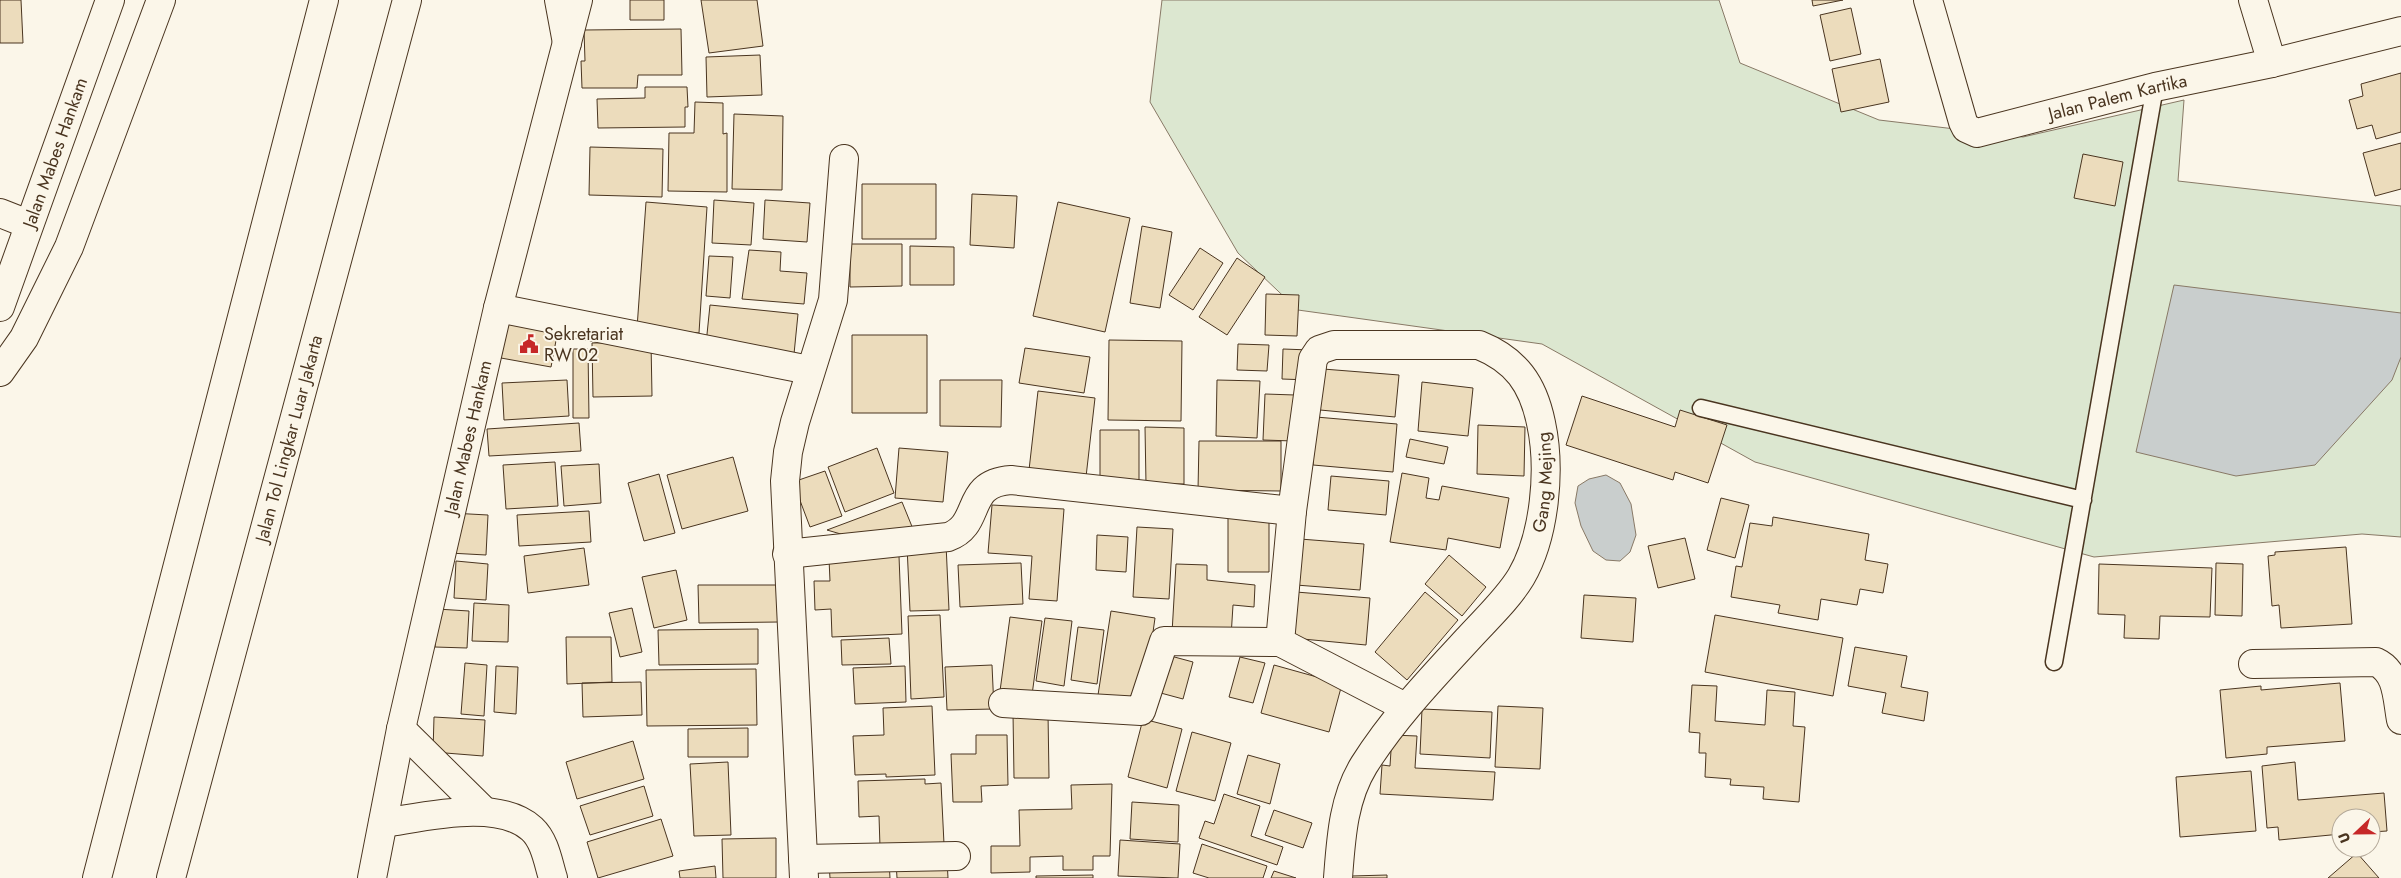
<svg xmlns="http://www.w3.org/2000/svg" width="2401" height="878" viewBox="0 0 2401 878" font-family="Jost,sans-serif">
  <rect width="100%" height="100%" fill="#fbf6e9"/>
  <!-- green -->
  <path fill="#dce7d0" stroke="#887966" d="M 1162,0 L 1719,0 L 1740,63 L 1879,120 L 2023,137 L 2184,100 L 2178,181 L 2401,206 L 2401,537 L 2362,534 L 2094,557 L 1755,462 L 1542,344 L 1298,310 L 1238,253 L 1150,102 Z"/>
  <!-- water -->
  <path fill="#c9cecd" stroke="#887966" d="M 2174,285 L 2401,313 L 2401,357 L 2392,380 L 2315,465 L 2236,476 L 2136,452 Z
    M 1606,475 L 1620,483 L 1631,504 L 1636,535 L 1630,552 L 1620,561 L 1606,560 L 1593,551 L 1581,526 L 1575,503 L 1578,486 L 1589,479 Z"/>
  <!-- building -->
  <path fill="#ecdcbc" stroke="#4a3520" d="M 0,0 L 21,0 L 23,43 L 0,43 Z
    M 630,0 L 664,0 L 664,20 L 630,20 Z
    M 701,0 L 757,0 L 763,46 L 709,53 Z
    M 1812,0 L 1843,0 L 1813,6 Z
    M 1851,8 L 1861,54 L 1830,61 L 1820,15 Z
    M 681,29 L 682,75 L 638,75 L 637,88 L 582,88 L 581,61 L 585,61 L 584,30 Z
    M 760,55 L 762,95 L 707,97 L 706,57 Z
    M 1880,59 L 1889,102 L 1841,112 L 1832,69 Z
    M 2401,73 L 2401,132 L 2376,139 L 2372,125 L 2357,129 L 2349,100 L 2363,96 L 2361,84 Z
    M 645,87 L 687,87 L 688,107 L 685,107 L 685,127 L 598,128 L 597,99 L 645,98 Z
    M 695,102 L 723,103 L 723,134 L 727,133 L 727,192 L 668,191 L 669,133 L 694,133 Z
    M 734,114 L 783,116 L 782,190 L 732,189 Z
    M 2401,143 L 2401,189 L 2375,196 L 2363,153 Z
    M 590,147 L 663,149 L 662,197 L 589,195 Z
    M 2083,154 L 2123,162 L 2115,206 L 2074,198 Z
    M 862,184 L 936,184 L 936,239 L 862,239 Z
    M 972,194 L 1017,196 L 1014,248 L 970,245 Z
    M 714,200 L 754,203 L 751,245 L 712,243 Z
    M 765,200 L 810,203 L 807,242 L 763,239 Z
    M 646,202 L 707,207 L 699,333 L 637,328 Z
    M 1058,202 L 1130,218 L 1105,332 L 1033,316 Z
    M 1142,226 L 1172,232 L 1160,308 L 1130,303 Z
    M 850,244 L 902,244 L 902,286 L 850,287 Z
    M 910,246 L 954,247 L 954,285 L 910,285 Z
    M 1200,248 L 1223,263 L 1193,310 L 1169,295 Z
    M 749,250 L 781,252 L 780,271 L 807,273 L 804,304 L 742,299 Z
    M 709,256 L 733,257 L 730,298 L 706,296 Z
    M 1237,258 L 1265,277 L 1227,335 L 1199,317 Z
    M 1266,294 L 1299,295 L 1297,336 L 1265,335 Z
    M 710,305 L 798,314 L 794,354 L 706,344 Z
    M 507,320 L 558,330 L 551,367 L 501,358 Z
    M 852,335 L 927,335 L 927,413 L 852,413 Z
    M 1109,340 L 1182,341 L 1181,421 L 1108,420 Z
    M 651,342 L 652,396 L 593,397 L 592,343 Z
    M 1238,344 L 1269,345 L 1267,371 L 1237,370 Z
    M 1025,348 L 1090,357 L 1084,393 L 1019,383 Z
    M 573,349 L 588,349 L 589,418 L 573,418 Z
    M 1283,349 L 1310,350 L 1309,380 L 1282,379 Z
    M 1323,369 L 1399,375 L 1395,417 L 1320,410 Z
    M 567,380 L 569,416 L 504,420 L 502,383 Z
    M 940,380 L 1002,380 L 1001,427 L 940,426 Z
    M 1217,380 L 1260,381 L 1257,438 L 1216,436 Z
    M 1422,382 L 1473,388 L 1468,436 L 1418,431 Z
    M 1038,391 L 1095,398 L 1086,477 L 1029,470 Z
    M 1265,394 L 1295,395 L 1293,441 L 1263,440 Z
    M 1582,396 L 1675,427 L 1680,410 L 1727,425 L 1708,483 L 1675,472 L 1673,480 L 1566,445 Z
    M 1316,417 L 1397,424 L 1393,472 L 1313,465 Z
    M 579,423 L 581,451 L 489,456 L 487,429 Z
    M 1478,425 L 1525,427 L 1524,476 L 1477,474 Z
    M 1145,427 L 1184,428 L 1184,484 L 1146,484 Z
    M 1100,430 L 1139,430 L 1139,489 L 1100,488 Z
    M 1410,439 L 1448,447 L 1444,464 L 1406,457 Z
    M 1199,441 L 1281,441 L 1281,491 L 1198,490 Z
    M 877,448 L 894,493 L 845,512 L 828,467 Z
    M 899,448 L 948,452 L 943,502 L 895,498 Z
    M 733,457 L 748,511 L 682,529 L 667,475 Z
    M 555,462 L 558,506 L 506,509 L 503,465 Z
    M 599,464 L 601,503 L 564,506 L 561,466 Z
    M 825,471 L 842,516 L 810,527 L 793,482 Z
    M 1402,473 L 1429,478 L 1426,498 L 1439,500 L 1442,486 L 1509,498 L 1500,548 L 1448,538 L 1446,550 L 1390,542 Z
    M 659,474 L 675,533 L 644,541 L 628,483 Z
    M 1331,476 L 1389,481 L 1386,515 L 1328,510 Z
    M 1721,498 L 1749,505 L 1735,558 L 1707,550 Z
    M 902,502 L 913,529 L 851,537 L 827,530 Z
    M 992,505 L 1064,509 L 1057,601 L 1029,599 L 1032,556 L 988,553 Z
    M 1228,510 L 1269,511 L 1269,572 L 1228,572 Z
    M 589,511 L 591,542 L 519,546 L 517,515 Z
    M 451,513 L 488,515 L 486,555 L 449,553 Z
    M 1773,517 L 1869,534 L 1865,560 L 1888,564 L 1883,593 L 1860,589 L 1857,605 L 1821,599 L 1818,620 L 1778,613 L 1780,605 L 1731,597 L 1736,566 L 1742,567 L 1750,523 L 1772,526 Z
    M 1137,527 L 1173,529 L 1169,599 L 1133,597 Z
    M 1097,535 L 1128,537 L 1126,572 L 1096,570 Z
    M 1685,538 L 1695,579 L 1658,588 L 1648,546 Z
    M 1300,539 L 1364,544 L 1360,590 L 1296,585 Z
    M 946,544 L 949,610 L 910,611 L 907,546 Z
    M 2346,547 L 2352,624 L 2281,628 L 2279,605 L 2272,606 L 2268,556 L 2275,555 L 2275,552 Z
    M 584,548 L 589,585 L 528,593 L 524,556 Z
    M 1449,555 L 1486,587 L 1462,616 L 1425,584 Z
    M 899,556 L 902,634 L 832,637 L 831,609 L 815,610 L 814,581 L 830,581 L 829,559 Z
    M 456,561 L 488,564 L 486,600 L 454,598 Z
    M 1021,563 L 1023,604 L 960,607 L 958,565 Z
    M 2216,563 L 2243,564 L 2242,616 L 2215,615 Z
    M 1176,564 L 1207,565 L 1207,580 L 1255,585 L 1254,607 L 1233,605 L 1231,637 L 1172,633 Z
    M 2099,564 L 2212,568 L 2210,617 L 2160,616 L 2159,639 L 2124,638 L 2125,615 L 2098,614 Z
    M 676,570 L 687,620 L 654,628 L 642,577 Z
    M 698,585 L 778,585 L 779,622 L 699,623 Z
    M 1296,592 L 1370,598 L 1366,645 L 1292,638 Z
    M 1425,592 L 1458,620 L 1407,680 L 1375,652 Z
    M 1584,595 L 1636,598 L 1633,642 L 1581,638 Z
    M 474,603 L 509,605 L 508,642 L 472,641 Z
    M 632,608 L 642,652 L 620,657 L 609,613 Z
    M 437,609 L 469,611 L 467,648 L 435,647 Z
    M 1111,611 L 1155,618 L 1143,703 L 1098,695 Z
    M 940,615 L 944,697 L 911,699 L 908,616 Z
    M 1715,615 L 1843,638 L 1833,696 L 1705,672 Z
    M 1010,617 L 1042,621 L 1032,695 L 1000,691 Z
    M 1045,618 L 1072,621 L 1064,686 L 1036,681 Z
    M 1078,627 L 1104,630 L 1097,684 L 1071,680 Z
    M 758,629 L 758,664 L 659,665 L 658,630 Z
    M 566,637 L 611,637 L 612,682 L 567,684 Z
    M 889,638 L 891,664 L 842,665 L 841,640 Z
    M 1855,647 L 1907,656 L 1901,687 L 1928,692 L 1924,721 L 1882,713 L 1886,693 L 1848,686 Z
    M 1167,655 L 1193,662 L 1183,699 L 1157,692 Z
    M 1240,657 L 1265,663 L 1253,703 L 1229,697 Z
    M 465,663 L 487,665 L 484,716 L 461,714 Z
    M 992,665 L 994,709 L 947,710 L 945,667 Z
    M 1274,665 L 1342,684 L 1329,732 L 1261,713 Z
    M 496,666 L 518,667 L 516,714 L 494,712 Z
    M 905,666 L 906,702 L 855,704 L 853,668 Z
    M 756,669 L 757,725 L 647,726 L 646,670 Z
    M 641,682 L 642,715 L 583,717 L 582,683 Z
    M 2340,683 L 2345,741 L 2267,747 L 2267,754 L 2226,758 L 2220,690 L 2261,686 L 2261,690 Z
    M 1692,685 L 1717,686 L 1715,721 L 1765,725 L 1767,690 L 1795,692 L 1793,726 L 1805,727 L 1799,802 L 1763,799 L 1764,787 L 1730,785 L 1731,779 L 1705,777 L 1706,753 L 1699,753 L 1700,733 L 1689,732 Z
    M 932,706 L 935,775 L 886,777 L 886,774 L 855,775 L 853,736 L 884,735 L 883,708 Z
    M 1498,706 L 1543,708 L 1540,769 L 1495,767 Z
    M 1422,709 L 1492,712 L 1490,758 L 1420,754 Z
    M 1013,713 L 1048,713 L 1049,778 L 1014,778 Z
    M 434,717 L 485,720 L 483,756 L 433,752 Z
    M 1143,719 L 1182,729 L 1167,788 L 1128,777 Z
    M 748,728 L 748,757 L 688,757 L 688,729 Z
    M 1192,732 L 1231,743 L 1215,801 L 1176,791 Z
    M 976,735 L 1007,735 L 1008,785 L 981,786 L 982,802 L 953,802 L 951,754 L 976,754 Z
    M 1392,735 L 1417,736 L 1415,768 L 1495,772 L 1493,800 L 1380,794 L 1382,765 L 1390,766 Z
    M 633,741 L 644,779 L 577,799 L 566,762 Z
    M 1248,755 L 1280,764 L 1270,804 L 1237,794 Z
    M 728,762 L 731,835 L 694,836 L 690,764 Z
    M 2295,762 L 2298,800 L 2384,793 L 2387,831 L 2371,832 L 2371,818 L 2341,818 L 2341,834 L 2279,840 L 2278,827 L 2267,828 L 2262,766 Z
    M 2251,771 L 2256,831 L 2180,837 L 2176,777 Z
    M 925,779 L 925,784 L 941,783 L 944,844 L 880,847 L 879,816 L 859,817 L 858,781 Z
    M 1112,784 L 1110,856 L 1093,856 L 1093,870 L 1063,870 L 1063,856 L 1030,857 L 1030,872 L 991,873 L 991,846 L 1020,846 L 1019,810 L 1072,809 L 1071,785 Z
    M 644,786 L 653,816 L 590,835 L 580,806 Z
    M 1224,794 L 1260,806 L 1251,836 L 1283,847 L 1277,865 L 1199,838 L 1205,821 L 1214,824 Z
    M 1132,802 L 1179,805 L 1178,842 L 1130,839 Z
    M 1274,810 L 1312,823 L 1303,848 L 1265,835 Z
    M 661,819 L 673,856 L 598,878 L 587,842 Z
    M 776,838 L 776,878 L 723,878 L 722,839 Z
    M 1120,840 L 1180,844 L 1178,878 L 1118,876 Z
    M 1202,844 L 1267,866 L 1263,878 L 1209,878 L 1193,873 Z
    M 2357,853 L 2379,878 L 2328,878 Z
    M 947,860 L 948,878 L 897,878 L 896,862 Z
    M 889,861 L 890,878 L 830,878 L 829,863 Z
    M 715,866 L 716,878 L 680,878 L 679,871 Z
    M 1274,871 L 1296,878 L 1271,878 Z
    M 1093,875 L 1093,878 L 1036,878 L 1036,876 Z
    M 1387,875 L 1387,878 L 1351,878 L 1351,876 Z"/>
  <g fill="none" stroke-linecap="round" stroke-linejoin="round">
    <!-- service casing -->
    <g stroke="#4a3520" stroke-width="19">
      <path id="service" d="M 1701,408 L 2083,500
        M 2054,662 L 2155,87"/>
    </g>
    <!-- minor casing -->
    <g stroke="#4a3520" stroke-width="30">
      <g id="minor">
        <path id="s1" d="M 1928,0 L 1963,122 L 1966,128 L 1977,133 L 2155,87 L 2272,63 L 2401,31"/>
        <path d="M 2253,0 L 2272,63"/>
        <path d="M 0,213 L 28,224"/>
        <path d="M 498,308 L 809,370"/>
        <path d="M 787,554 L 948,537 C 983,525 963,483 1011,480 L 1292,511"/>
        <path d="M 2253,664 L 2376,662 C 2398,672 2397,699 2401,720"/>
        <path d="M 1003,703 L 1141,711 L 1164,641 L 1280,642"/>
        <path d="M 401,729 L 483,810"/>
        <path d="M 383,823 C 425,817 498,798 532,829 C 545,841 548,862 553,878"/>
        <path d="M 803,859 L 956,856"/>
        <path d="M 804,878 L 785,481 L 788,452 L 795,422 L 833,300 L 844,159"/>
        <path id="s2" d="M 1338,878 C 1341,839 1343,799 1364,765 C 1393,719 1430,680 1467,640 C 1485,620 1507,600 1521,577 C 1545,536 1551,469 1541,423 C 1533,384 1516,360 1479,345 L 1334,345 L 1319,350 L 1313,359 L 1292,511 L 1280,642 L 1405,707"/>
      </g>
    </g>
    <!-- primary casing -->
    <g stroke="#4a3520" stroke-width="30">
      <g id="primary">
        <path id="s3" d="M 0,307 L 110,0"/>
        <path id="s4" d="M 372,878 L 401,729 L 498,308 L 578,0"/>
      </g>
    </g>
    <!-- motorway casing -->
    <g stroke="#4a3520" stroke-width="30">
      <g id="motorway">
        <path d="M 559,0 L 567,43"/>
        <path d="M 0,372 L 24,338 L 69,247 L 161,0"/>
        <path d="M 97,878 L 324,0"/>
        <path id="s5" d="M 171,878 L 407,0"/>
      </g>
    </g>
    <!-- service -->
    <use href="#service" stroke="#fbf6e9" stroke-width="16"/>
    <!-- minor -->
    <use href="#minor" stroke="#fbf6e9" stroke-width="28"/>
    <!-- primary -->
    <use href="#primary" stroke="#fbf6e9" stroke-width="28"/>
    <!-- motorway -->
    <use href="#motorway" stroke="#fbf6e9" stroke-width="28"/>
  </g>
  <!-- icons -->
  <defs>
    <g id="civic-bare" transform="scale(1.5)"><path d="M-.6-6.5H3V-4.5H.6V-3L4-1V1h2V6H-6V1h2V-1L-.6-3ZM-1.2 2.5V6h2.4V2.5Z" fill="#c62828" stroke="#fbf6e9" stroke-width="2.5" paint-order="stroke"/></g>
  </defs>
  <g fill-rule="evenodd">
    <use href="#civic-bare" x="529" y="344"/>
  </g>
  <g text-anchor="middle" stroke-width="4" stroke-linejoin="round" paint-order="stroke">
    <!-- street labels -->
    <g font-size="18" fill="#4a3520" stroke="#fbf6e9">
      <text dy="6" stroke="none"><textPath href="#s1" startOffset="291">Jalan Palem Kartika</textPath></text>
      <text dy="6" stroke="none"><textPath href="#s3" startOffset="164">Jalan Mabes Hankam</textPath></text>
      <text dy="6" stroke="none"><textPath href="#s4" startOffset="451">Jalan Mabes Hankam</textPath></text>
      <text dy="6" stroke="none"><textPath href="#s5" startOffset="455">Jalan Tol Lingkar Luar Jakarta</textPath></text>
      <text dy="6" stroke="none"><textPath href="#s2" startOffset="461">Gang Mejing</textPath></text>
    </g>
    <!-- poi labels -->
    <g font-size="18" fill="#4a3520" stroke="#fbf6e9" text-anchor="start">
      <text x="544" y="340">Sekretariat<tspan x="544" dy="21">RW 02</tspan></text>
    </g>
  </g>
  <!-- north arrow -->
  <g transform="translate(2356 833) rotate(248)"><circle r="24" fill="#fbf6e9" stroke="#b4a999"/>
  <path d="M0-4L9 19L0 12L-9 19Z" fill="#c62828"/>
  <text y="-8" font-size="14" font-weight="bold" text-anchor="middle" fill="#4a3520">U</text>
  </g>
</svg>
